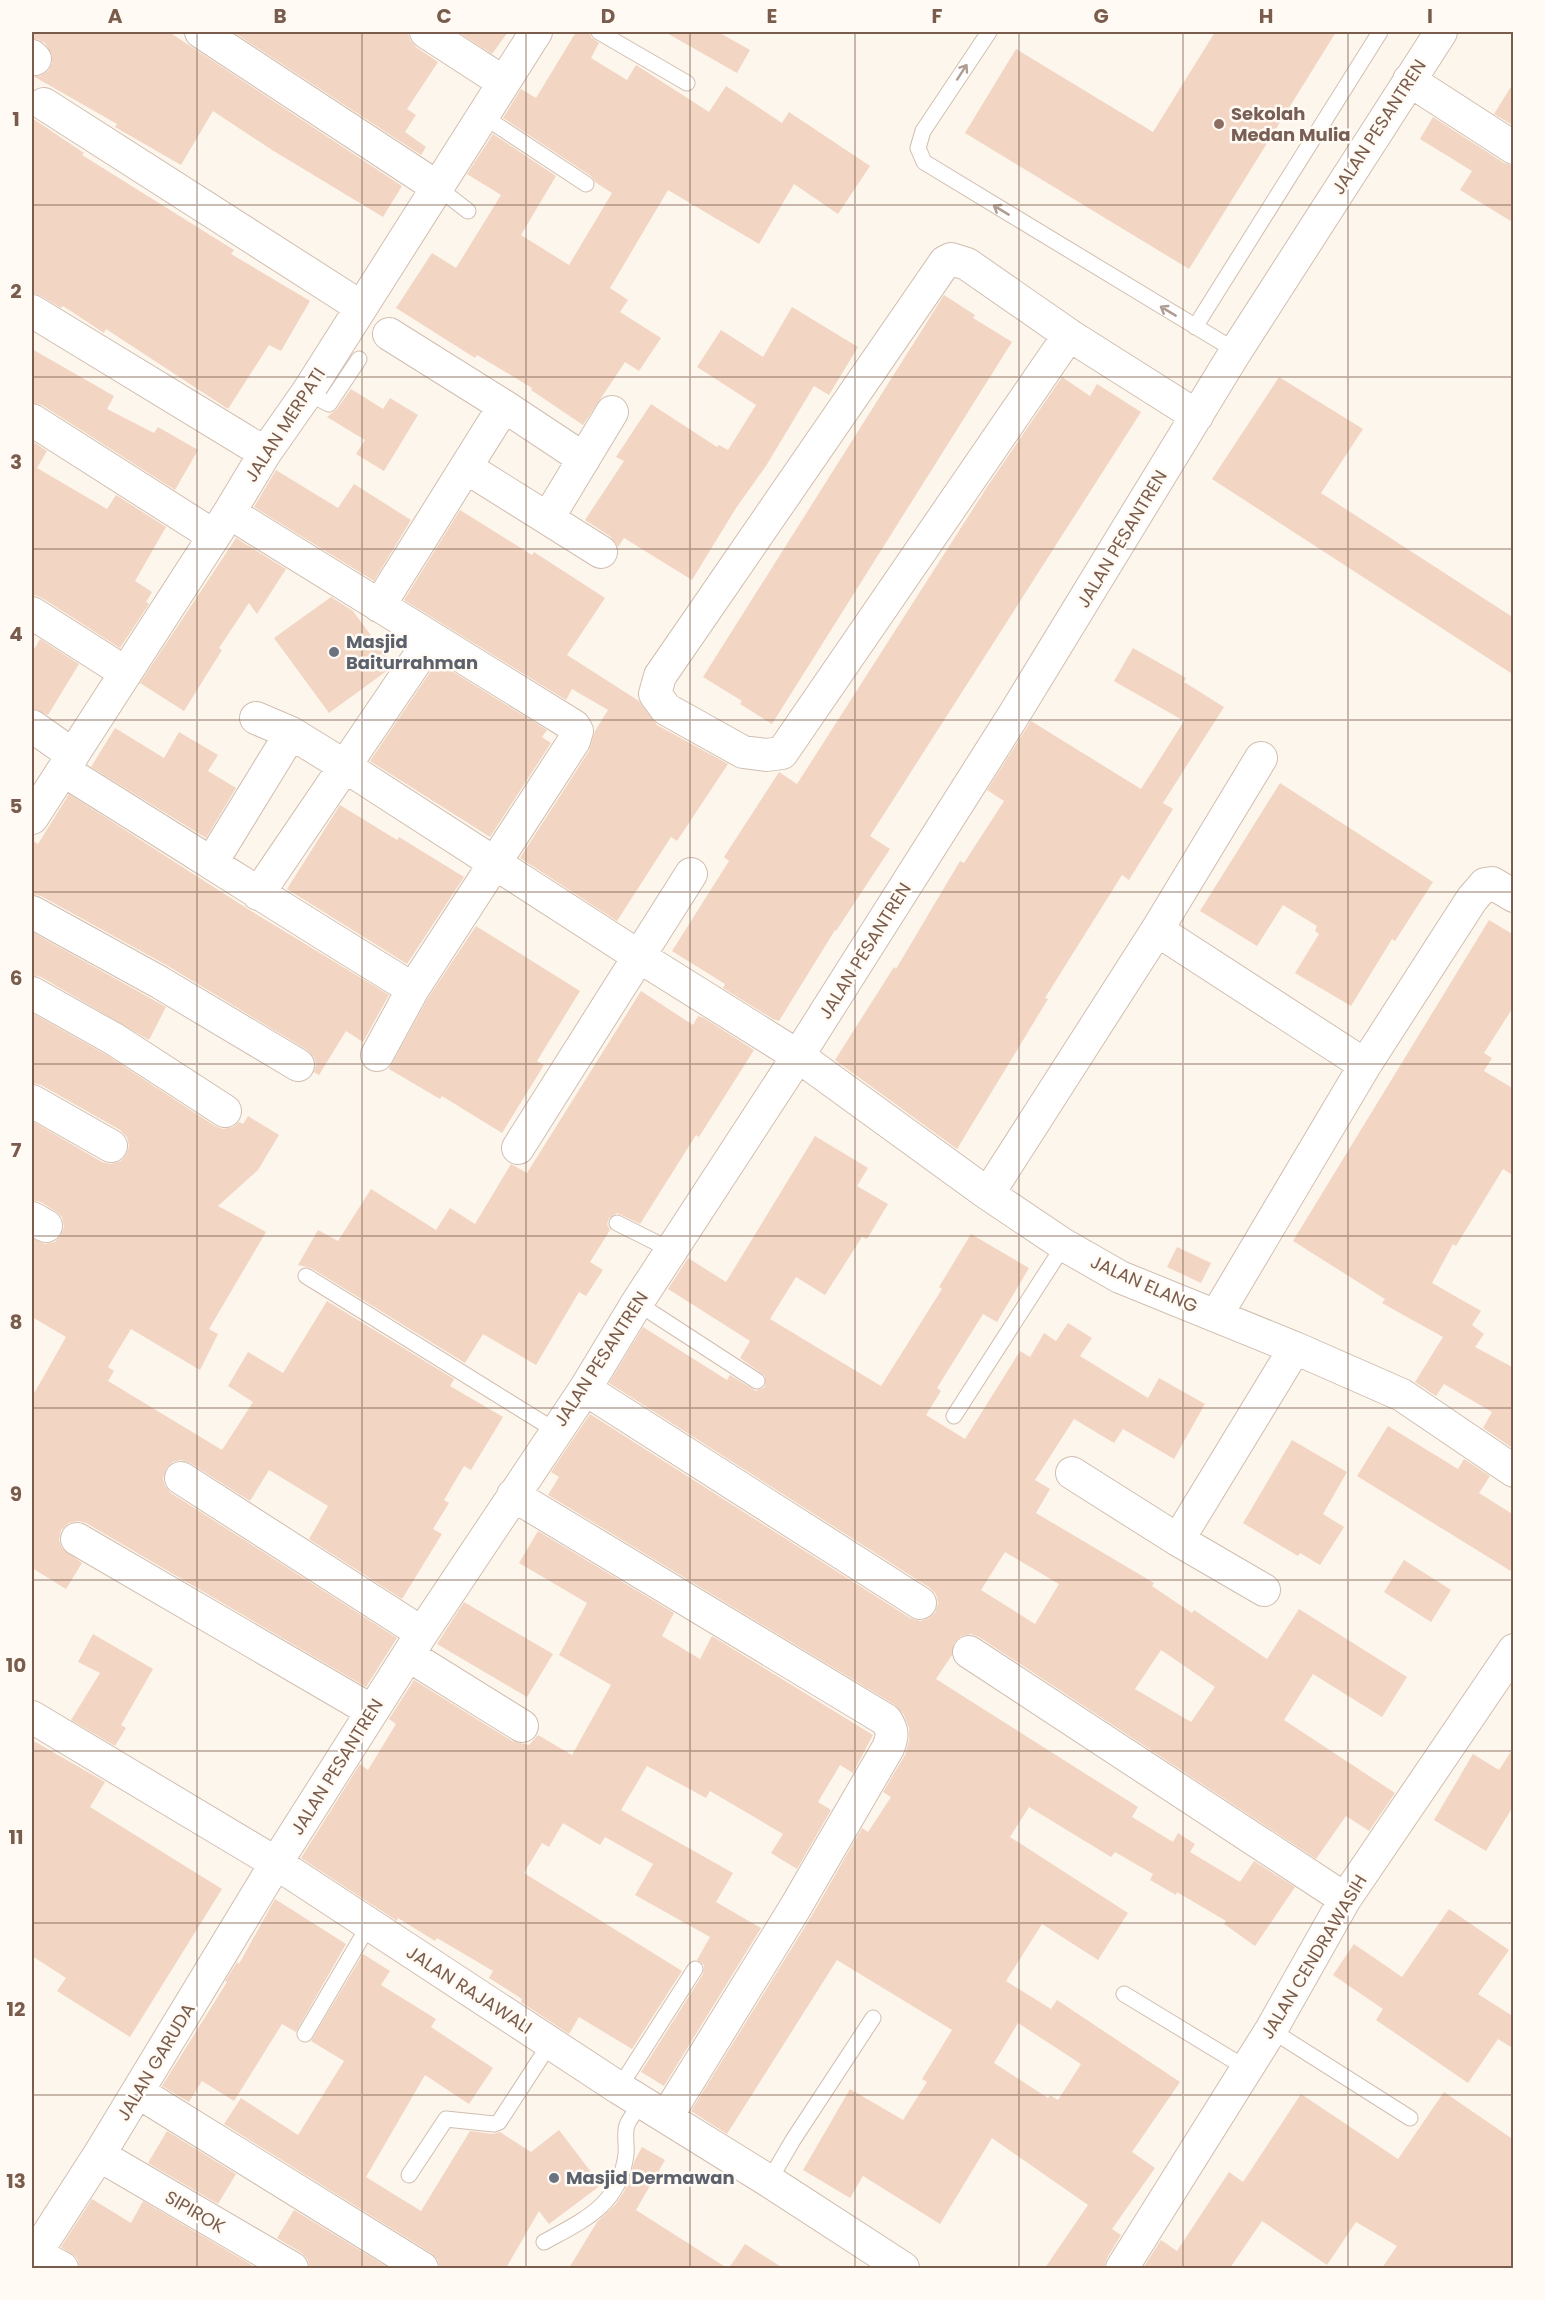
<svg xmlns="http://www.w3.org/2000/svg" width="1545" height="2300" viewBox="0 0 1545 2300" font-family="Poppins,sans-serif">
  <rect width="100%" height="100%" fill="#fdf6ec"/>
  <!-- building -->
  <path fill="#f3d5c3" fill-rule="evenodd" d="M 32,32 L 169,32 L 402,186 L 383,217 L 272,150 L 213,111 L 181,165 L 115,127 L 117,124 L 33,76 L 40,76 L 48,71 L 52,63 L 52,55 L 45,43 L 37,39 L 32,39 Z
    M 233,32 L 408,32 L 410,40 L 416,47 L 438,62 L 407,109 L 416,115 L 405,132 L 426,147 L 421,155 Z
    M 458,32 L 508,32 L 492,54 Z
    M 576,32 L 589,32 L 591,37 L 599,43 L 591,58 L 627,80 L 636,65 L 709,112 L 726,86 L 782,123 L 789,112 L 870,166 L 838,214 L 794,184 L 759,244 L 668,190 L 610,288 L 628,300 L 620,312 L 661,338 L 639,371 L 625,362 L 583,425 L 531,390 L 532,388 L 477,355 L 475,358 L 396,308 L 432,253 L 456,268 L 501,195 L 467,174 L 493,134 L 556,176 L 521,235 L 569,265 L 612,193 L 595,182 L 591,176 L 503,118 L 521,89 L 536,98 Z
    M 665,32 L 718,32 L 750,50 L 737,73 Z
    M 1215,32 L 1336,32 L 1189,269 L 965,133 L 1016,49 L 1153,132 Z
    M 1514,82 L 1514,126 L 1494,114 Z
    M 1433,117 L 1504,163 L 1514,166 L 1514,223 L 1460,190 L 1472,171 L 1420,139 Z
    M 32,118 L 84,153 L 82,155 L 234,250 L 231,254 L 310,301 L 281,351 L 269,345 L 228,409 L 106,329 L 104,333 L 63,306 L 61,308 L 41,296 L 32,293 Z
    M 944,295 L 975,315 L 973,318 L 1012,342 L 772,724 L 740,704 L 742,701 L 703,677 Z
    M 792,307 L 858,347 L 829,395 L 814,386 L 766,466 L 736,508 L 692,580 L 624,538 L 618,547 L 611,537 L 585,520 L 624,461 L 616,457 L 651,404 L 717,447 L 719,445 L 728,450 L 756,405 L 697,367 L 721,330 L 763,357 Z
    M 32,349 L 114,396 L 107,409 L 154,433 L 158,427 L 198,450 L 175,490 L 42,405 L 32,402 Z
    M 1062,377 L 1090,396 L 1097,384 L 1141,412 L 870,836 L 890,849 L 836,931 L 835,930 L 779,1021 L 773,1019 L 723,988 L 725,984 L 672,951 L 729,861 L 724,857 L 779,772 L 797,784 L 987,487 Z
    M 1279,377 L 1363,429 L 1321,493 L 1514,618 L 1514,675 L 1212,479 Z
    M 351,389 L 383,409 L 390,398 L 418,415 L 384,471 L 356,454 L 365,440 L 327,417 L 337,409 Z
    M 32,441 L 47,451 L 37,468 L 107,509 L 116,495 L 166,527 L 135,581 L 152,592 L 146,602 L 149,604 L 120,648 L 42,598 L 32,594 Z
    M 276,470 L 338,508 L 354,484 L 411,520 L 374,581 L 254,507 Z
    M 460,510 L 532,555 L 534,552 L 605,598 L 567,655 L 639,701 L 657,725 L 728,764 L 677,841 L 671,837 L 617,921 L 520,858 L 589,751 L 595,731 L 608,710 L 572,689 L 566,700 L 404,600 Z
    M 236,538 L 286,569 L 257,614 L 249,603 L 219,648 L 222,650 L 184,711 L 140,683 Z
    M 331,597 L 353,611 L 392,664 L 388,670 L 329,713 L 274,638 Z
    M 40,639 L 79,664 L 48,715 L 32,708 L 32,653 Z
    M 1133,648 L 1186,678 L 1184,682 L 1224,707 L 1163,803 L 1173,809 L 1129,880 L 1122,875 L 1045,998 L 1048,999 L 957,1149 L 835,1060 L 894,967 L 896,969 L 960,861 L 964,863 L 1004,801 L 987,790 L 1031,721 L 1141,789 L 1184,721 L 1114,681 Z
    M 437,662 L 547,730 L 542,737 L 551,743 L 490,837 L 370,761 Z
    M 115,728 L 164,758 L 179,732 L 218,755 L 208,771 L 236,788 L 206,838 L 91,767 Z
    M 1280,783 L 1433,882 L 1395,941 L 1392,939 L 1351,1006 L 1295,973 L 1319,934 L 1315,931 L 1317,926 L 1283,905 L 1257,946 L 1200,911 Z
    M 69,794 L 248,909 L 389,995 L 363,1042 L 346,1031 L 319,1075 L 314,1072 L 316,1065 L 314,1057 L 307,1050 L 168,966 L 41,896 L 32,894 L 32,840 L 38,844 Z
    M 340,805 L 397,840 L 399,837 L 464,877 L 407,964 L 287,889 Z
    M 1489,920 L 1514,935 L 1514,1006 L 1484,1053 L 1492,1058 L 1484,1071 L 1514,1089 L 1514,1176 L 1503,1169 L 1456,1246 L 1453,1244 L 1432,1283 L 1481,1311 L 1472,1325 L 1484,1334 L 1475,1347 L 1514,1368 L 1514,1449 L 1483,1428 L 1492,1412 L 1444,1384 L 1436,1396 L 1415,1382 L 1443,1337 L 1382,1303 L 1385,1299 L 1293,1241 Z
    M 476,926 L 580,991 L 537,1061 L 544,1065 L 502,1133 L 442,1096 L 440,1099 L 389,1069 L 428,998 Z
    M 32,932 L 166,1007 L 149,1040 L 41,977 L 32,975 Z
    M 641,991 L 693,1025 L 698,1016 L 704,1018 L 754,1050 L 699,1137 L 696,1135 L 640,1224 L 617,1213 L 609,1218 L 607,1224 L 610,1230 L 590,1262 L 603,1270 L 586,1296 L 579,1292 L 536,1365 L 483,1334 L 465,1363 L 311,1268 L 298,1265 L 318,1230 L 338,1241 L 371,1189 L 436,1230 L 450,1208 L 475,1224 L 511,1164 L 527,1173 Z
    M 32,1013 L 105,1054 L 215,1126 L 223,1129 L 233,1127 L 239,1122 L 243,1124 L 248,1116 L 279,1135 L 258,1170 L 218,1206 L 266,1232 L 209,1329 L 218,1334 L 200,1370 L 131,1329 L 108,1367 L 114,1371 L 108,1381 L 222,1450 L 253,1402 L 228,1386 L 248,1352 L 283,1373 L 327,1301 L 454,1379 L 450,1386 L 503,1417 L 471,1470 L 464,1466 L 444,1500 L 449,1503 L 433,1529 L 442,1534 L 402,1599 L 309,1539 L 328,1506 L 269,1470 L 250,1501 L 190,1463 L 181,1460 L 173,1462 L 166,1469 L 163,1478 L 165,1486 L 171,1493 L 397,1638 L 366,1687 L 86,1523 L 78,1521 L 69,1523 L 61,1530 L 59,1540 L 62,1548 L 82,1563 L 66,1589 L 32,1568 L 32,1397 L 66,1337 L 32,1317 L 32,1238 L 45,1244 L 55,1242 L 61,1235 L 64,1227 L 62,1217 L 55,1211 L 41,1202 L 32,1200 L 32,1121 L 102,1162 L 111,1164 L 121,1161 L 126,1155 L 129,1146 L 127,1137 L 120,1130 L 41,1085 L 32,1083 Z
    M 815,1136 L 868,1168 L 857,1186 L 888,1204 L 867,1239 L 862,1237 L 825,1295 L 796,1277 L 770,1319 L 881,1386 L 942,1289 L 939,1287 L 971,1234 L 1029,1268 L 997,1322 L 983,1314 L 937,1388 L 941,1391 L 926,1415 L 965,1439 L 1020,1351 L 1030,1357 L 1044,1333 L 1056,1341 L 1068,1323 L 1092,1338 L 1080,1356 L 1148,1398 L 1159,1378 L 1205,1404 L 1174,1459 L 1123,1429 L 1114,1443 L 1074,1419 L 1035,1480 L 1050,1489 L 1036,1513 L 1154,1583 L 1152,1586 L 1192,1613 L 1194,1610 L 1267,1659 L 1299,1609 L 1407,1677 L 1382,1717 L 1313,1674 L 1284,1720 L 1395,1793 L 1369,1831 L 1346,1816 L 1316,1859 L 979,1637 L 971,1634 L 961,1636 L 954,1643 L 952,1655 L 936,1679 L 1138,1807 L 1132,1817 L 1173,1842 L 1178,1833 L 1195,1844 L 1190,1852 L 1240,1882 L 1254,1861 L 1295,1887 L 1255,1946 L 1224,1924 L 1226,1921 L 1177,1892 L 1176,1895 L 1150,1880 L 1153,1874 L 1115,1852 L 1111,1857 L 1029,1807 L 1010,1837 L 1128,1913 L 1098,1960 L 1042,1924 L 1006,1981 L 1051,2009 L 1057,2000 L 1180,2082 L 1132,2152 L 1155,2168 L 1112,2229 L 1121,2235 L 1107,2258 L 1104,2268 L 1045,2268 L 1088,2205 L 992,2138 L 940,2224 L 863,2176 L 850,2198 L 803,2170 L 850,2089 L 903,2120 L 927,2082 L 922,2079 L 952,2030 L 837,1960 L 727,2134 L 691,2111 L 811,1917 L 862,1828 L 868,1832 L 891,1797 L 883,1792 L 905,1755 L 909,1740 L 909,1728 L 904,1715 L 895,1705 L 548,1495 L 559,1477 L 551,1472 L 590,1414 L 910,1618 L 920,1621 L 928,1619 L 935,1613 L 938,1603 L 936,1594 L 930,1588 L 609,1383 L 643,1327 L 727,1380 L 730,1375 L 756,1391 L 765,1387 L 765,1376 L 740,1358 L 750,1341 L 668,1289 L 688,1258 L 726,1282 ZM 1005,1552 L 1059,1584 L 1035,1624 L 981,1590 ZM 1161,1650 L 1215,1687 L 1191,1722 L 1135,1689 ZM 1018,2023 L 1081,2064 L 1058,2100 L 1050,2095 L 1048,2098 L 994,2063 Z
    M 1177,1247 L 1211,1263 L 1201,1283 L 1167,1267 Z
    M 1388,1426 L 1458,1469 L 1464,1459 L 1490,1476 L 1479,1493 L 1514,1515 L 1514,1573 L 1357,1476 Z
    M 1292,1440 L 1347,1472 L 1323,1514 L 1344,1527 L 1320,1565 L 1300,1553 L 1298,1556 L 1243,1523 Z
    M 538,1531 L 674,1613 L 662,1636 L 700,1659 L 712,1636 L 873,1735 L 853,1773 L 840,1765 L 818,1802 L 831,1810 L 797,1869 L 771,1853 L 783,1834 L 710,1791 L 706,1798 L 647,1766 L 621,1810 L 733,1873 L 716,1902 L 761,1928 L 664,2086 L 641,2072 L 703,1974 L 704,1965 L 697,1960 L 710,1937 L 635,1895 L 653,1864 L 605,1837 L 600,1845 L 563,1823 L 549,1847 L 542,1843 L 524,1873 L 682,1971 L 632,2049 L 579,2017 L 569,2034 L 521,2002 L 522,1999 L 489,1978 L 493,1971 L 437,1938 L 435,1941 L 398,1918 L 397,1921 L 301,1858 L 360,1764 L 368,1770 L 396,1724 L 389,1719 L 414,1680 L 512,1741 L 529,1745 L 538,1735 L 572,1755 L 611,1685 L 559,1655 L 587,1603 L 519,1563 Z
    M 1404,1560 L 1451,1590 L 1431,1622 L 1384,1592 Z
    M 464,1602 L 553,1654 L 527,1697 L 437,1644 Z
    M 93,1634 L 153,1669 L 121,1725 L 126,1728 L 115,1746 L 71,1720 L 100,1673 L 78,1662 Z
    M 32,1740 L 105,1782 L 90,1807 L 222,1889 L 130,2037 L 57,1991 L 66,1978 L 32,1956 Z
    M 1514,1747 L 1514,1805 L 1486,1851 L 1434,1820 L 1473,1754 L 1499,1770 Z
    M 275,1899 L 346,1944 L 296,2032 L 282,2024 L 234,2101 L 202,2081 L 189,2102 L 162,2086 L 227,1982 L 225,1981 L 237,1962 L 239,1964 Z
    M 1449,1909 L 1509,1950 L 1478,1994 L 1514,2017 L 1514,2049 L 1498,2039 L 1468,2083 L 1376,2020 L 1383,2009 L 1333,1975 L 1354,1944 L 1402,1977 Z
    M 363,1954 L 390,1971 L 381,1985 L 436,2019 L 431,2027 L 493,2068 L 469,2104 L 425,2075 L 366,2177 L 421,2211 L 470,2131 L 493,2134 L 500,2132 L 531,2152 L 559,2130 L 601,2185 L 549,2224 L 539,2211 L 506,2268 L 440,2268 L 438,2260 L 431,2253 L 224,2124 L 241,2098 L 298,2135 L 344,2061 L 311,2041 Z
    M 1444,2092 L 1514,2140 L 1514,2268 L 1382,2268 L 1397,2246 L 1356,2222 L 1327,2265 L 1262,2221 L 1230,2268 L 1143,2268 L 1161,2240 L 1177,2251 L 1229,2172 L 1243,2182 L 1301,2094 L 1398,2159 Z
    M 167,2131 L 236,2174 L 218,2204 L 148,2163 Z
    M 642,2147 L 665,2160 L 636,2210 L 727,2268 L 569,2268 L 597,2222 L 615,2205 L 624,2192 L 635,2160 Z
    M 92,2199 L 131,2223 L 143,2201 L 257,2268 L 80,2268 L 77,2258 L 61,2247 Z
    M 294,2210 L 389,2268 L 310,2268 L 308,2260 L 302,2253 L 277,2238 Z
    M 745,2244 L 783,2268 L 729,2268 Z"/>
  <g fill="none" stroke-linecap="round" stroke-linejoin="round">
    <!-- service casing -->
    <g stroke="#d1beb0" stroke-width="17">
      <path id="service" d="M 599,32 L 687,83
        M 989,32 L 923,131 L 918,148 L 924,162 L 1236,351
        M 483,116 L 586,184
        M 437,187 L 468,211
        M 1195,327 L 1380,32
        M 307,393 L 329,404 L 359,359
        M 617,1223 L 671,1250
        M 306,1276 L 556,1431
        M 637,1303 L 757,1381
        M 954,1416 L 1064,1245
        M 1124,1994 L 1246,2068
        M 1271,2030 L 1410,2118
        M 305,2034 L 369,1925
        M 619,2088 L 695,1969
        M 409,2175 L 446,2119 L 494,2124 L 499,2122 L 551,2042
        M 769,2181 L 793,2140 L 873,2018
        M 544,2242 C 584,2220 620,2205 626,2154 C 627,2145 624,2133 627,2125 C 630,2117 638,2109 643,2102"/>
    </g>
    <!-- minor casing -->
    <g stroke="#d1beb0" stroke-width="34">
      <path id="minor" d="M 201,32 L 437,187
        M 426,32 L 503,82
        M 32,56 L 35,59
        M 1409,80 L 1514,148
        M 44,104 L 361,307
        M 32,311 L 265,453
        M 389,334 L 504,406
        M 1069,335 L 782,753 L 766,755 L 743,752 L 666,709 L 655,694 L 660,676 L 945,262 L 951,259 L 967,264 L 1069,335 L 1197,416
        M 32,420 L 214,536
        M 467,468 L 601,552
        M 238,518 L 574,726 L 577,731 L 574,741 L 413,989 L 377,1055
        M 548,518 L 612,412
        M 379,606 L 504,406 L 584,459
        M 32,613 L 126,673
        M 256,718 L 291,733 L 343,765 L 640,957 L 798,1056 L 988,1194 L 1064,1245 L 1120,1277 L 1295,1348 L 1402,1395 L 1514,1471
        M 32,726 L 73,755
        M 79,780 C 190,849 300,920 413,989
        M 32,818 L 229,513 L 265,453 L 307,393 L 536,32
        M 212,862 L 291,733
        M 258,894 L 431,639
        M 32,912 L 159,982 L 298,1065
        M 1157,930 L 1365,1065
        M 32,993 L 114,1039 L 225,1111
        M 32,1101 L 111,1146
        M 518,1148 L 691,874
        M 988,1194 L 1157,930 L 1261,758
        M 32,1218 L 46,1226
        M 1216,1316 L 1365,1065 L 1472,899 L 1485,884 L 1492,883 L 1514,896
        M 585,1389 L 920,1603
        M 1072,1473 L 1178,1540
        M 181,1478 L 422,1633
        M 513,1495 L 886,1720 C 893,1731 893,1736 888,1748 L 795,1908 L 667,2116
        M 77,1539 L 372,1711
        M 1264,1590 L 1178,1540 L 1295,1348
        M 969,1652 L 1345,1899
        M 408,1655 L 522,1726
        M 32,1717 L 276,1863 L 619,2088 L 769,2181 L 903,2268
        M 138,2092 L 422,2268
        M 99,2155 L 292,2268
        M 35,2253 L 62,2268
        M 32,2259 L 99,2155 L 276,1863 L 422,1633 L 585,1389 L 637,1303 L 798,1056 L 1015,713 L 1236,351 L 1441,32
        M 1122,2268 L 1271,2030 L 1345,1899 L 1514,1650"/>
    </g>
    <!-- service -->
    <use href="#service" stroke="#fff" stroke-width="15"/>
    <!-- minor -->
    <use href="#minor" stroke="#fff" stroke-width="32"/>
  </g>
  <!-- one-way arrows -->
  <defs><path id="oneway-shaft" d="M-6 0H5M1.5-3L5.5 0L1.5 3" fill="none" stroke-width="1.6" stroke-linecap="round" stroke-linejoin="round" transform="scale(1.5)"/></defs>
  <g stroke="#af9d94">
    <use href="#oneway-shaft" transform="translate(962 72) rotate(-57)"/>
    <use href="#oneway-shaft" transform="translate(1001 210) rotate(-149)"/>
    <use href="#oneway-shaft" transform="translate(1168 311) rotate(-149)"/>
  </g>
  <!-- grid -->
  <path fill="none" stroke="#7a5c4d" stroke-width="1.5" stroke-opacity="0.55" d="M 197,32 L 197,2268M 362,32 L 362,2268M 526,32 L 526,2268M 690,32 L 690,2268M 855,32 L 855,2268M 1019,32 L 1019,2268M 1183,32 L 1183,2268M 1348,32 L 1348,2268M 32,205 L 1514,205M 32,377 L 1514,377M 32,549 L 1514,549M 32,720 L 1514,720M 32,892 L 1514,892M 32,1064 L 1514,1064M 32,1236 L 1514,1236M 32,1408 L 1514,1408M 32,1580 L 1514,1580M 32,1751 L 1514,1751M 32,1923 L 1514,1923M 32,2095 L 1514,2095"/>
  <!-- markers -->
  <circle fill="#8d6e63" stroke="#fffaf3" stroke-width="2" cx="1219" cy="124" r="6"/>
  <g fill="#6b7280" stroke="#fffaf3" stroke-width="2">
    <circle cx="334" cy="652" r="6"/>
    <circle cx="554" cy="2178" r="6"/>
  </g>
  <g text-anchor="middle" stroke-width="5" stroke-linejoin="round" paint-order="stroke">
    <!-- education labels -->
    <g font-size="18" font-weight="bold" fill="#785e54" stroke="#fffaf3" text-anchor="start">
      <text x="1231" y="120">Sekolah<tspan x="1231" dy="21">Medan Mulia</tspan></text>
    </g>
    <!-- street labels -->
    <g font-size="18" fill="#7a5c4d" stroke="#fffaf3">
      <text transform="translate(1379 127) rotate(-57)" y="6">JALAN PESANTREN</text>
      <text transform="translate(285 425) rotate(-57)" y="6">JALAN MERPATI</text>
      <text transform="translate(1122 539) rotate(-59)" y="6">JALAN PESANTREN</text>
      <text transform="translate(865 951) rotate(-58)" y="6">JALAN PESANTREN</text>
      <text transform="translate(1144 1284) rotate(24)" y="6">JALAN ELANG</text>
      <text transform="translate(601 1359) rotate(-57)" y="6">JALAN PESANTREN</text>
      <text transform="translate(337 1767) rotate(-58)" y="6">JALAN PESANTREN</text>
      <text transform="translate(1314 1957) rotate(-59)" y="6">JALAN CENDRAWASIH</text>
      <text transform="translate(469 1990) rotate(33)" y="6">JALAN RAJAWALI</text>
      <text transform="translate(156 2062) rotate(-59)" y="6">JALAN GARUDA</text>
      <text transform="translate(195 2212) rotate(30)" y="6">SIPIROK</text>
    </g>
    <!-- worship labels -->
    <g font-size="18" font-weight="bold" fill="#5b616d" stroke="#fffaf3" text-anchor="start">
      <text x="346" y="648">Masjid<tspan x="346" dy="21">Baiturrahman</tspan></text>
      <text x="566" y="2184">Masjid Dermawan</text>
    </g>
  </g>
  <!-- border -->
  <rect width="1545" height="2300" fill="none" stroke="#fffaf3" stroke-width="66"/>
  <rect x="33" y="33" width="1479" height="2234" fill="none" stroke="#7a5c4d" stroke-width="2"/>
  <g font-size="20" text-anchor="middle" font-weight="bold" fill="#7a5c4d">
    <text x="115" y="23">A</text>
    <text x="280" y="23">B</text>
    <text x="444" y="23">C</text>
    <text x="608" y="23">D</text>
    <text x="772" y="23">E</text>
    <text x="937" y="23">F</text>
    <text x="1101" y="23">G</text>
    <text x="1266" y="23">H</text>
    <text x="1430" y="23">I</text>
    <text x="16" y="126">1</text>
    <text x="16" y="298">2</text>
    <text x="16" y="469">3</text>
    <text x="16" y="641">4</text>
    <text x="16" y="813">5</text>
    <text x="16" y="985">6</text>
    <text x="16" y="1157">7</text>
    <text x="16" y="1329">8</text>
    <text x="16" y="1501">9</text>
    <text x="16" y="1672">10</text>
    <text x="16" y="1844">11</text>
    <text x="16" y="2016">12</text>
    <text x="16" y="2188">13</text>
  </g>
</svg>
